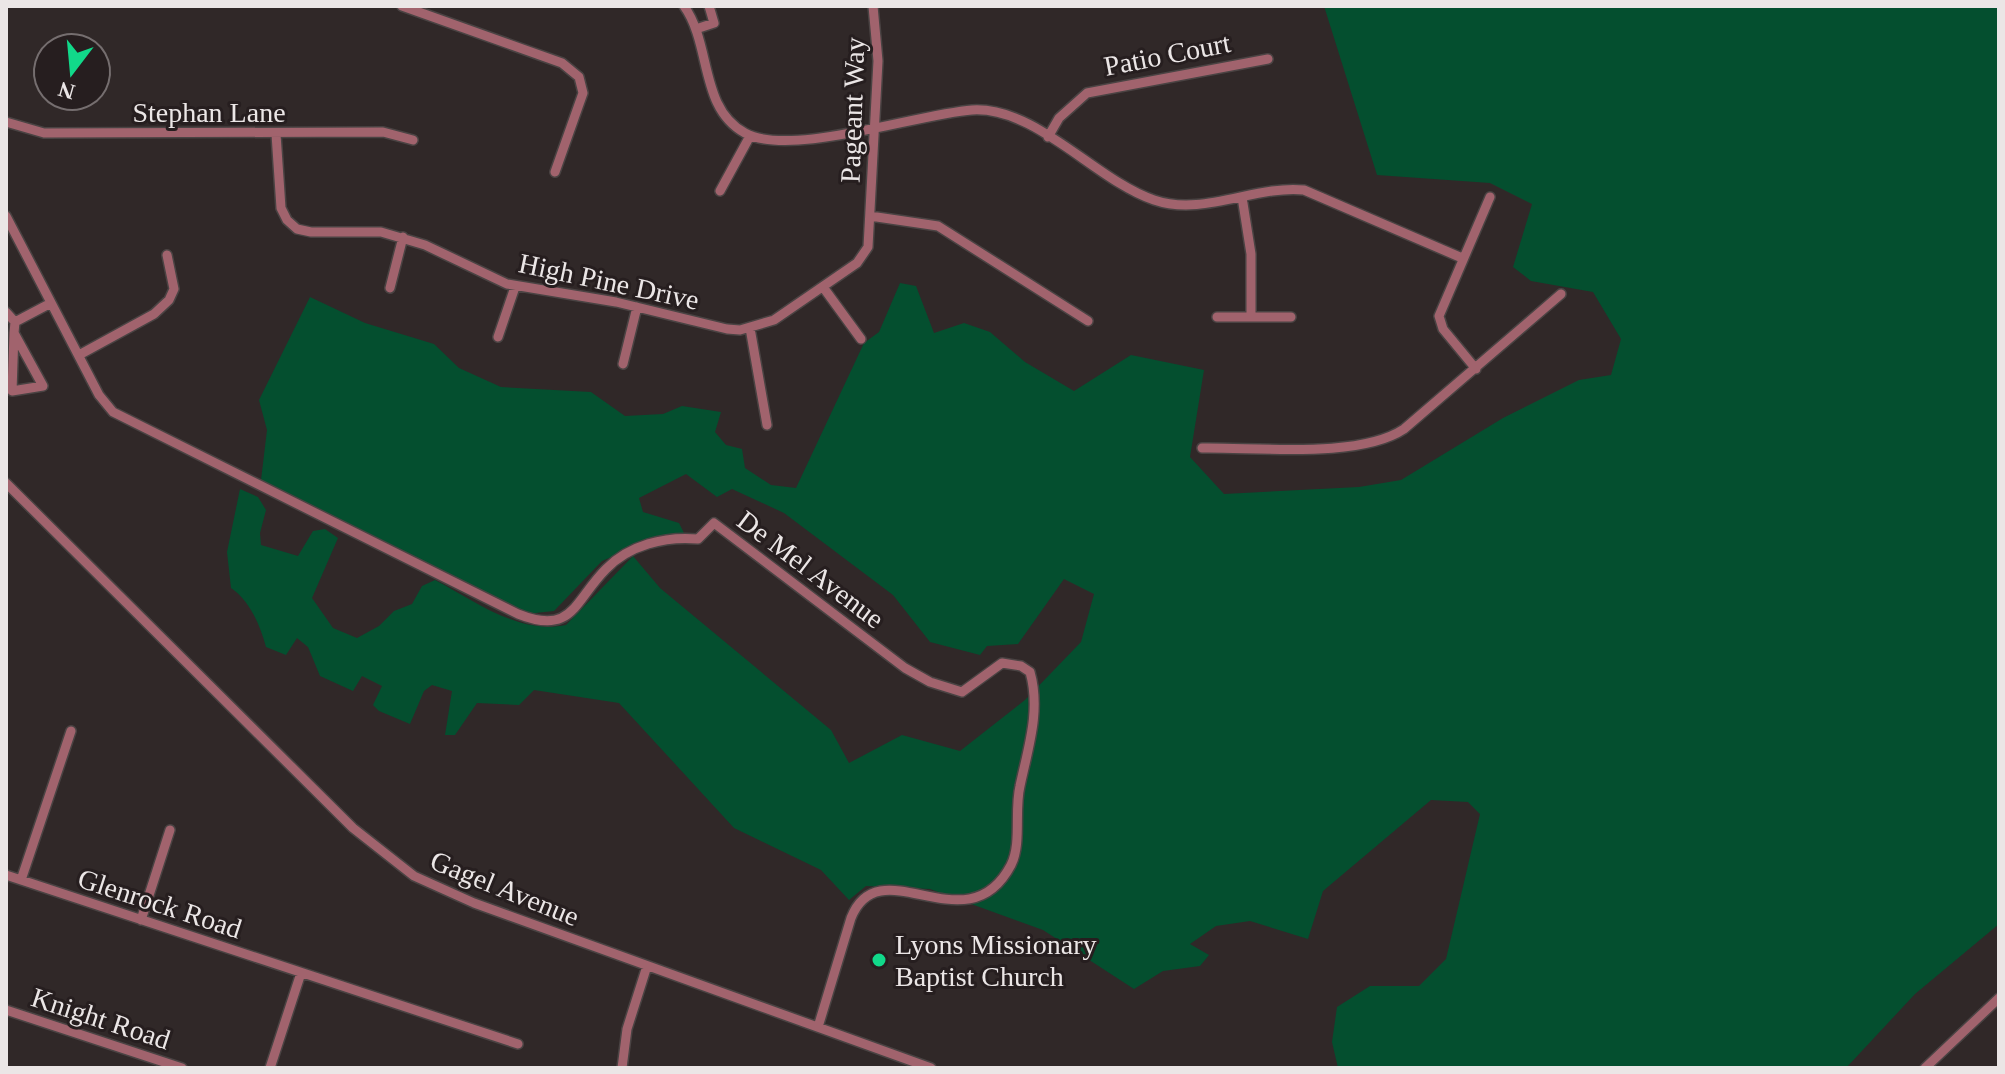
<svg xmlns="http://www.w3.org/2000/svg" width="2005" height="1074" viewBox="0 0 2005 1074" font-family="'Times New Roman',serif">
  <rect width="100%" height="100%" fill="#302828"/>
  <!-- green -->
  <path fill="#044f2f" d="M 1324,6 L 1999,6 L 1999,924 L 1915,994 L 1846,1068 L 1338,1068 L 1332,1042 L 1337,1007 L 1370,986 L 1419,986 L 1446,959 L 1480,814 L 1468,802 L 1431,800 L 1323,891 L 1308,939 L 1250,921 L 1216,926 L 1190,944 L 1209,955 L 1200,966 L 1163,971 L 1134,989 L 1043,930 L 930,889 L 866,886 L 849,900 L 821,870 L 734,828 L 619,703 L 534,690 L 519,705 L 477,703 L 455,735 L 445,735 L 452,691 L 432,685 L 424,691 L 410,724 L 379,711 L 373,705 L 382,686 L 362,676 L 353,691 L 320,676 L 308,647 L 297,638 L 286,655 L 266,647 C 260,625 250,601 231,588 L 227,552 L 240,489 L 258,497 L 266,510 L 260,533 L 261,545 L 298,556 L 313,531 L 325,529 L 338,538 L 312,598 L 333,628 L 357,638 L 379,626 L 394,611 L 412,604 L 422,586 L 435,580 C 475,601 519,635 566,625 L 633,556 L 660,588 L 831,730 L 849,763 L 902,735 L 960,751 L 1025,700 L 1081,642 L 1094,594 L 1064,579 L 1018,644 L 987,646 L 980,655 L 930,642 L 893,595 L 784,513 L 732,489 L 717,497 L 686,474 L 639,498 L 643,512 L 679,523 L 685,535 L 656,538 L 602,561 L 554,611 L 526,614 L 261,480 L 267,430 L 259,400 L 310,297 L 365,323 L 434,344 L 459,368 L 501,387 L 591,392 L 625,416 L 663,414 L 682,406 L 721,412 L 715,432 L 726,445 L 742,449 L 745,468 L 771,485 L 796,488 L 864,343 L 879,332 L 900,283 L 916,286 L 934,333 L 964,323 L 990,332 L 1025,362 L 1074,391 L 1131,355 L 1204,370 L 1190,457 L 1224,494 L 1359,487 L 1401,480 L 1503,418 L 1579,380 L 1611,375 L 1621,339 L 1593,292 L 1531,281 L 1513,267 L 1532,204 L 1490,183 L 1377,175 Z"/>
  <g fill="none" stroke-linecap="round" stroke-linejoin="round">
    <!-- minor casing -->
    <g stroke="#4a4343" stroke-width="12">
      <path id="minor" d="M 402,6 L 562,63 L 579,77 L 583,93 L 555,172
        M 684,6 C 712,45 699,108 745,133 C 790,158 917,114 972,110 C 1036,106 1095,180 1154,200 C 1203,217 1255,185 1304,190 L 1462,258
        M 696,29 L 714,23 L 709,6
        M 6,122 L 44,133 L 383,132 L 413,140
        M 276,134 L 281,208 L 287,220 L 297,229 L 311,232 L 381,232 L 425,245 L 507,284 L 616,302 L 727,329 L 740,330 L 774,320 L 857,263 L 868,247 L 878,61 L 873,6
        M 1048,137 L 1059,118 L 1087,93 L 1268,59
        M 720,191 L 750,136
        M 1242,197 L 1251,254 L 1251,317
        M 6,216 L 99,395 L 113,412 L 518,614 C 573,636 574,601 606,569 C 629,545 665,536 698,539 L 714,523 L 905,668 L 930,682 L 962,692 L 1002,663 L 1021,666 L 1030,672 C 1041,711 1028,748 1020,786 C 1014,811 1022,843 1011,865 C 967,949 880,845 851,918 L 818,1027
        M 870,216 L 938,226 L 1088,321
        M 823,287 L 861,339
        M 390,288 L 403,237
        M 6,312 L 15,322 L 14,333 L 12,391 L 43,386 L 14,333
        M 1217,317 L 1291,317
        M 15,322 L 51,303
        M 750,328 L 767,425
        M 498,337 L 515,287
        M 79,355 L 154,314 L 169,300 L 174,289 L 167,255
        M 623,364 L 637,307
        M 1476,369 L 1443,329 L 1439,316 L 1490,197
        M 1202,448 C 1257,447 1359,459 1404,429 L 1561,294
        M 6,483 L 353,828 L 414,876 L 474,903 L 931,1068
        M 6,875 L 518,1044
        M 21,880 L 71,731
        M 141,920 L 170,830
        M 6,1010 L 182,1068
        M 270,1068 L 301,973
        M 622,1068 L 627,1029 L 647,966
        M 1925,1068 L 1999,998"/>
    </g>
    <!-- minor -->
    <use href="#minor" stroke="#a1636d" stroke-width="9"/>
  </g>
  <!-- markers -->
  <circle fill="#11d98a" stroke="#261e1f" stroke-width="3" cx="879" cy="960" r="8"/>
  <g text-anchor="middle" stroke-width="6" stroke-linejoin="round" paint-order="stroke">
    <!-- street labels -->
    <g font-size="28" fill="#ebe6e6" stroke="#261e1f">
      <text transform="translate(1167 54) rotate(-11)" y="10">Patio Court</text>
      <text transform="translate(852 110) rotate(-88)" y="10">Pageant Way</text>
      <text x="209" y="122">Stephan Lane</text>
      <text transform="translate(609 281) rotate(12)" y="10">High Pine Drive</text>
      <text transform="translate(811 569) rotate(37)" y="10">De Mel Avenue</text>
      <text transform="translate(505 888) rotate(22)" y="10">Gagel Avenue</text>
      <text transform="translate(160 903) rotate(18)" y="10">Glenrock Road</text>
      <text transform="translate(101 1018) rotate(18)" y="10">Knight Road</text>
    </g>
    <!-- poi labels -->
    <g font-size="28" fill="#ebe6e6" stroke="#261e1f" text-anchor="start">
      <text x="895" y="954">Lyons Missionary<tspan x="895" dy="32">Baptist Church</tspan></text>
    </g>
  </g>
  <!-- border -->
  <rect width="2005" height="1074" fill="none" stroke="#ebe6e6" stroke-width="16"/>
  <!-- north arrow -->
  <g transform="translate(72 72) rotate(196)"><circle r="38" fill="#261e1f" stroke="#756e6f" stroke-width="2"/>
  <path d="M0-6L14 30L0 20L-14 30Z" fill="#11d98a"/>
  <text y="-12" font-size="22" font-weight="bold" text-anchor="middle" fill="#ebe6e6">N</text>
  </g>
</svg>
